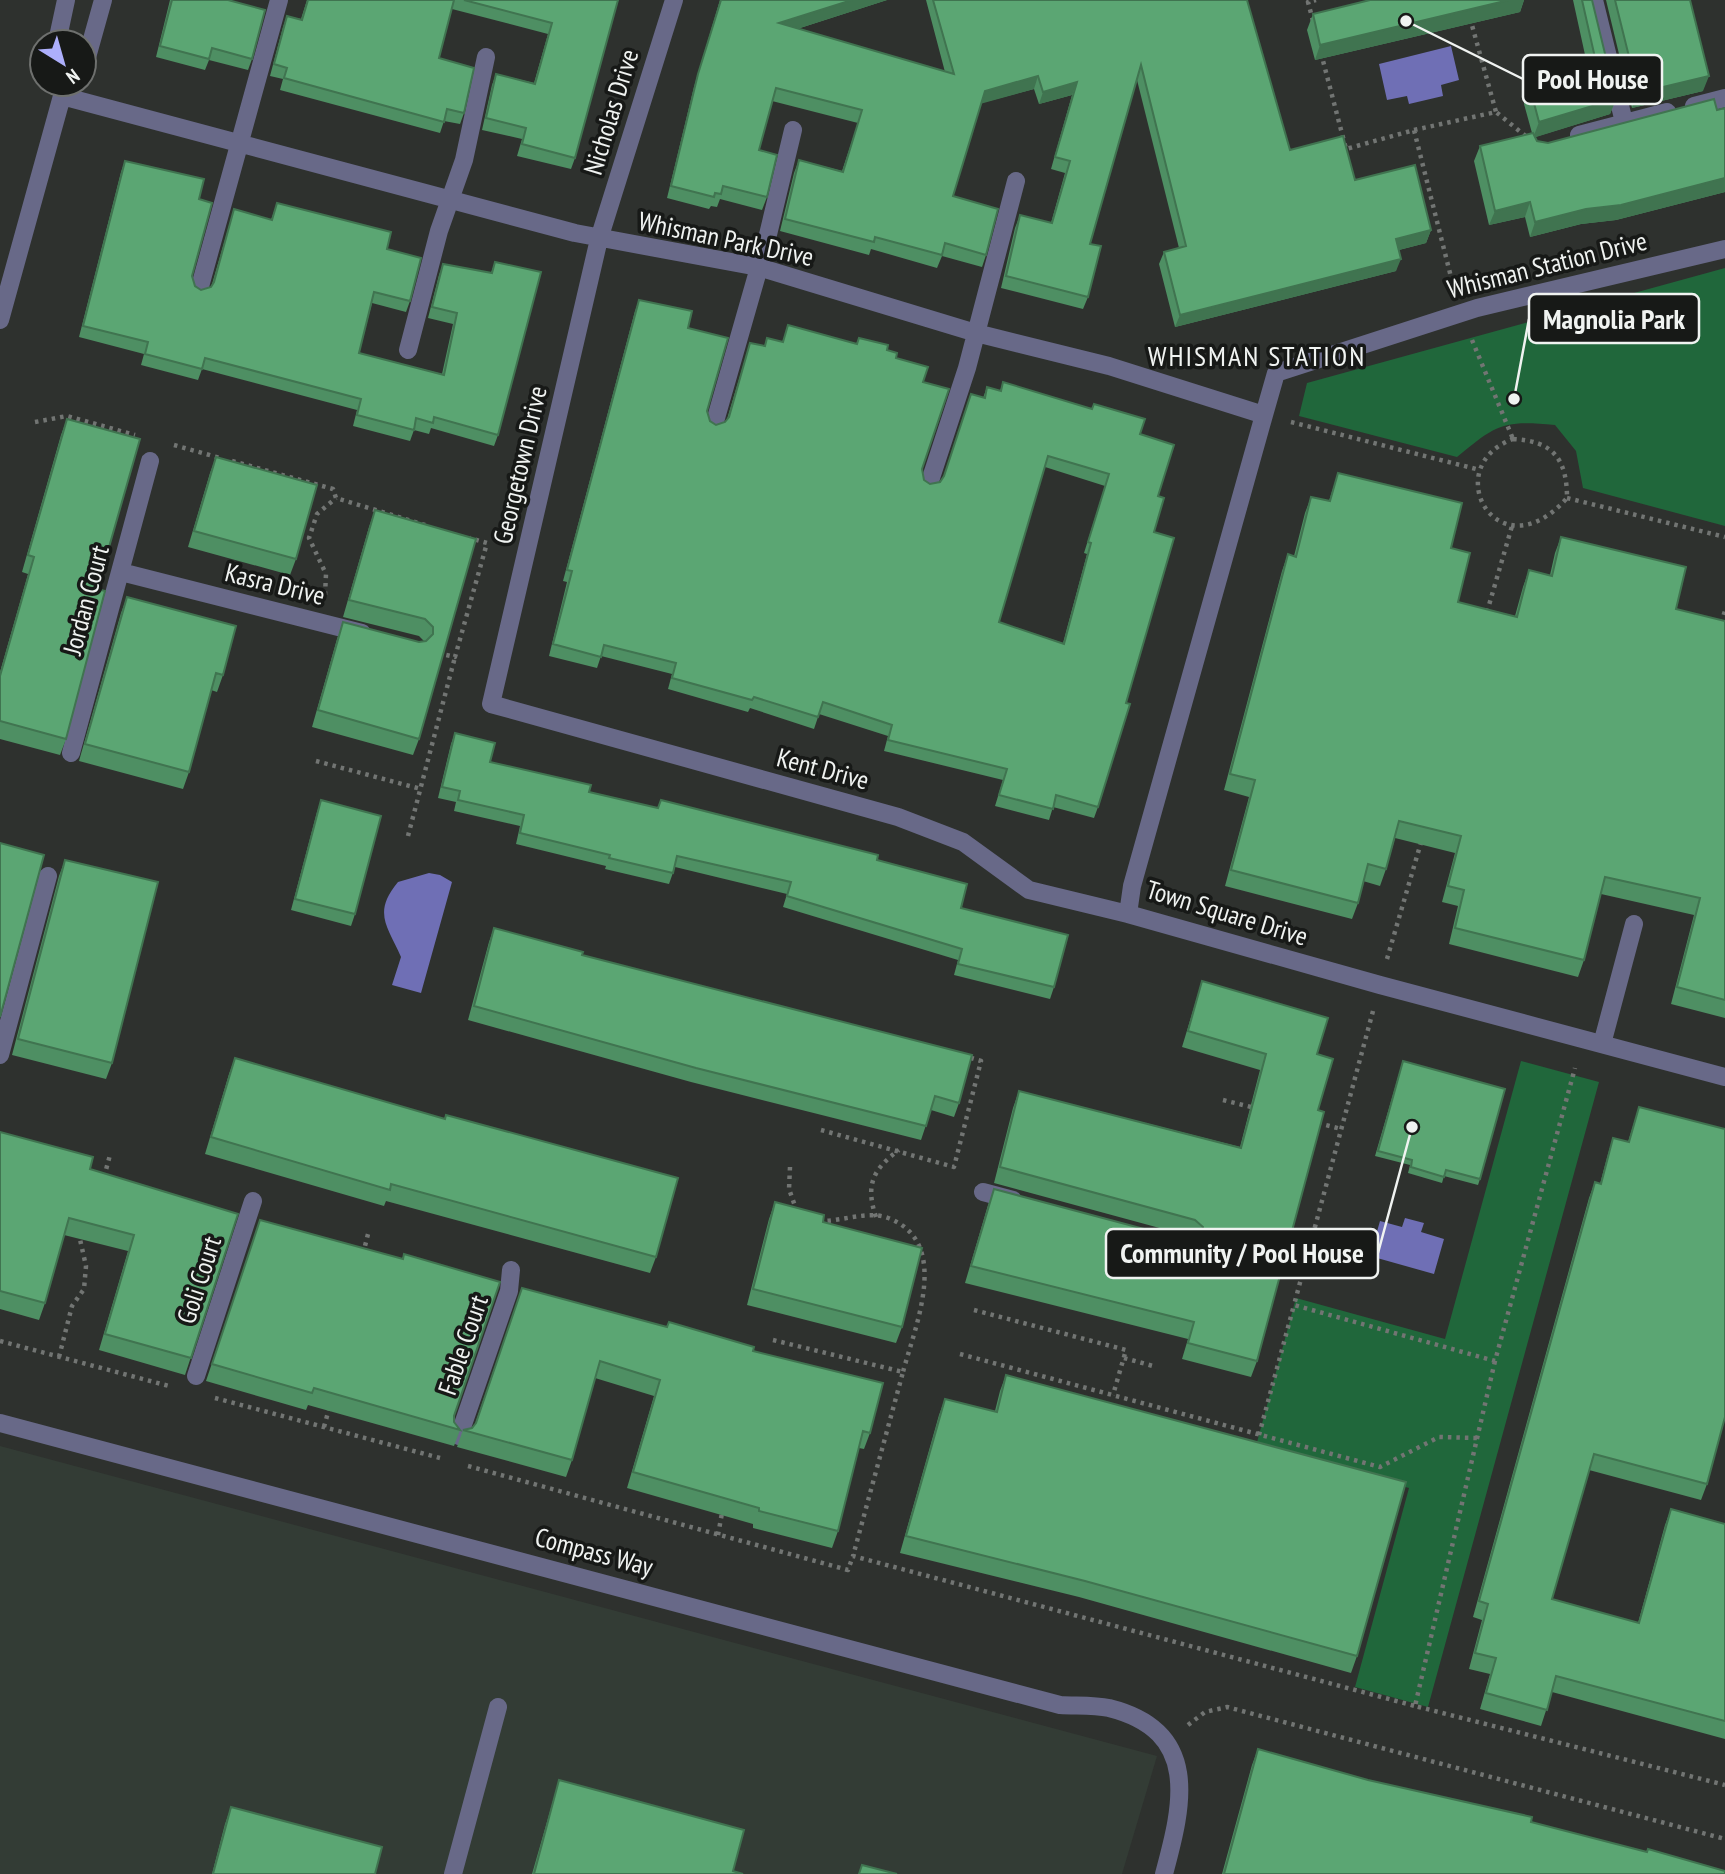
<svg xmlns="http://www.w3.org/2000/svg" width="1725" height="1874" viewBox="0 0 1725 1874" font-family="'PT Sans Narrow',sans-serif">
  <rect width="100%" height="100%" fill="#2e312e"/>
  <!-- built -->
  <path fill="#333c35" d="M 0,1446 L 1157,1756 L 1122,1874 L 0,1874 Z"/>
  <!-- green -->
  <path fill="#20673b" d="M 1725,268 L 1725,526 L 1583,488 L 1576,451 L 1555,425 C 1503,420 1497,424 1457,457 L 1299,416 L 1307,383 Z
    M 1521,1061 L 1599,1082 L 1428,1707 L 1355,1687 L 1409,1488 L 1256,1446 L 1296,1298 L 1445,1339 Z"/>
  <!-- water -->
  <path fill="#6f6fb5" d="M 1451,46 L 1459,80 L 1441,85 L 1443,96 L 1409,104 L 1407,96 L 1387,100 L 1379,64 Z
    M 429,873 L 440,875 L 452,882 L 421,993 L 392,985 L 401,957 C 388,927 372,913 398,882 Z
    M 1405,1218 L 1424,1223 L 1421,1232 L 1444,1239 L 1434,1274 L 1370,1256 L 1380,1221 L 1402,1227 Z"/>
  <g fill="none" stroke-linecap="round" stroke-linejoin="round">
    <!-- path -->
    <path stroke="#727573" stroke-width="4.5" stroke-dasharray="3.5 5" stroke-linecap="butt" d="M 1470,18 L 1496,112
      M 1313,21 L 1308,2 L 1316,0
      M 1321,53 L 1346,149 L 1414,130 L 1453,285
      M 1414,130 L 1496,112 L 1528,138
      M 1472,340 L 1513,439
      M 35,422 L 67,416 L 135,435
      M 1291,422 L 1480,470
      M 1513,439 C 1553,441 1567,459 1567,498 C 1498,576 1437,467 1513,439 Z
      M 174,445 L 220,458
      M 232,461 L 333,489 L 336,498 L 425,525
      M 1567,498 L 1725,537
      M 325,595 L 326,574 L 309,538 L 317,514 L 336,498
      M 1487,612 L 1512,526
      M 1721,623 L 1725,611
      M 438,653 L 455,657 L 487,543 L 470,538
      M 316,761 L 421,789
      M 408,836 L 455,657
      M 1387,959 L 1422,839
      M 1373,1011 L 1294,1305 L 1495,1361 L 1575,1068
      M 1223,1100 L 1255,1108
      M 1318,1123 L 1341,1129
      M 821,1130 L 954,1167 L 981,1061 L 968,1057
      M 790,1167 L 789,1189 L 796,1209
      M 104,1177 L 110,1155
      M 876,1217 C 865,1185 873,1169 899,1150
      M 819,1221 C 840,1222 868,1210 888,1218 C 952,1242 915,1326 903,1372
      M 363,1254 L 368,1234
      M 974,1310 L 1126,1350 L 1113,1395
      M 773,1340 L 903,1372 L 853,1556
      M 0,1341 L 169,1386
      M 960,1354 L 1380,1467 L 1439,1437 L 1477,1438
      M 59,1357 L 72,1306 L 84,1289 L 86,1266 L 79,1235
      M 1124,1358 L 1153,1366
      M 1495,1361 L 1415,1706 L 1725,1785
      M 215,1398 L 440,1458
      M 324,1427 L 330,1405
      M 1259,1435 L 1294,1305
      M 468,1466 L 848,1570 L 853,1556 L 1415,1706
      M 718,1535 L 722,1513
      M 1188,1725 L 1205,1712 L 1227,1707 L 1725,1839"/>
    <!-- minor -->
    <path stroke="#686988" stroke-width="18" d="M 674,0 L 599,239 L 491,704 L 898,817 L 963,842 L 1029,890 L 1128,914
      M 1594,0 L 1624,122
      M 57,42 L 66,0
      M 84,68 L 103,0
      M 62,96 L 575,233 L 758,267 L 976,333 L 1109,366 L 1264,415 L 1276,373 L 1477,308 L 1725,249
      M 1694,106 L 1725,98
      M 1579,135 L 1667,112
      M 199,290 L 279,0
      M 0,320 L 62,96 L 71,84
      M 408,350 L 439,231 L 464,160 L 486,57
      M 1264,415 L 1132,886 L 1128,914 L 1380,985 L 1725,1077
      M 714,425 L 766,243 L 793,130
      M 929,484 L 967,368 L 1016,181
      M 121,572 L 362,633
      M 71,753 L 150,461
      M 1602,1044 L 1634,924
      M 0,1055 L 48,876
      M 983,1192 L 1013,1200
      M 196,1376 L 253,1201
      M 0,1423 L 1060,1705 C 1076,1706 1094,1705 1109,1708 C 1201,1731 1183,1804 1164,1874
      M 459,1436 L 509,1291 L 511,1270
      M 453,1874 L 498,1707"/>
  </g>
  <!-- wall -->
  <path fill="#4e8f63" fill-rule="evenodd" d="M 170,0 L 228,0 L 252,59 L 248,70 L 209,60 L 205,70 L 156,57 Z
    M 307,0 L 618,0 L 575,158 L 571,169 L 517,156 L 522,139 L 482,130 L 492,85 L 496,74 L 534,83 L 548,34 L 452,9 L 439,58 L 464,113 L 460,124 L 444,121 L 440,133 L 280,90 L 283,79 L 270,76 L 283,27 L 287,16 L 301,19 Z
    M 720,0 L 887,0 L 797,29 L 945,72 L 926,0 L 1247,0 L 1290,150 L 1355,180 L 1431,230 L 1426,243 L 1399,250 L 1396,271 L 1175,327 L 1159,264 L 1164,252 L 1179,248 L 1137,80 L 1090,244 L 1088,297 L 1083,309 L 1001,288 L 1015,228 L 1020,215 L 1051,223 L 1065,173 L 1051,169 L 1072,95 L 1039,104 L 1034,89 L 981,103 L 953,196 L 986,255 L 982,267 L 942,256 L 937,268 L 871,249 L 869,255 L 780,231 L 794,173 L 799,160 L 842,171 L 858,123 L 772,101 L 759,150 L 767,197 L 762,210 L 720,199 L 717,207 L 711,206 L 709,209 L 667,198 L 694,87 Z
    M 1370,0 L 1524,0 L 1520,12 L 1315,60 L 1307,30 L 1313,14 Z
    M 1573,0 L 1592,0 L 1616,99 L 1610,114 L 1535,137 L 1537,141 L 1548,143 L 1725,108 L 1725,192 L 1616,220 L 1581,224 L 1530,237 L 1525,217 L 1489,225 L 1474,161 L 1480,146 L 1532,133 L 1524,104 L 1530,88 L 1589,73 Z
    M 1606,0 L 1690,0 L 1703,91 L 1632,108 Z
    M 125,161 L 199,199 L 192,276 L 195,286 L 201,290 L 211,287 L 212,284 L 234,209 L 271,220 L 277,203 L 387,249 L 410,301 L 406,312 L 372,303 L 359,353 L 442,374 L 453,324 L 428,318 L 439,275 L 443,264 L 491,273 L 495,262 L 498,435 L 494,446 L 431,428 L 429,434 L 414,430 L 410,441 L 353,426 L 357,410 L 202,369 L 198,380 L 141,365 L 144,354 L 79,337 L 121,172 Z
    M 639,300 L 688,328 L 710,421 L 716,425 L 725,422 L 727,419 L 750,343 L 764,346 L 783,342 L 788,325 L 856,344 L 887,350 L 923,382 L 922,469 L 924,480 L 930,484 L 940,482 L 943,477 L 983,398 L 987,387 L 1000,391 L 1003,382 L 1140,434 L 1158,496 L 1154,532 L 1126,703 L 1098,807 L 1094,818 L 1053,807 L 1049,820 L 995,806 L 1003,780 L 884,751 L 888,736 L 819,714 L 814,729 L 750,708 L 748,712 L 668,689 L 672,674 L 601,656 L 597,668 L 549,656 L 567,582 L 563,581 L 635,311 ZM 1045,467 L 1105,486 L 1084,553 L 1087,554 L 1063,643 L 999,622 Z
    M 67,419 L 97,589 L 66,739 L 60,755 L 0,739 L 0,672 L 28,574 L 22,572 L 61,435 Z
    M 216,457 L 296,559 L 290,575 L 188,547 L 210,473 Z
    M 1338,473 L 1451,548 L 1458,602 L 1515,616 L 1523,587 L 1529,570 L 1550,575 L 1555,553 L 1561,537 L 1676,609 L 1725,621 L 1725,1018 L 1671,1004 L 1694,915 L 1601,894 L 1584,960 L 1578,977 L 1449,944 L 1458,906 L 1442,902 L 1455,853 L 1395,838 L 1386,869 L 1380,886 L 1363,881 L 1358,903 L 1352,919 L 1225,886 L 1249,797 L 1224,790 L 1282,571 L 1288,554 L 1294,556 L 1305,513 L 1311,497 L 1329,501 Z
    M 375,510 L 476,539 L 419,739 L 413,755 L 312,727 L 337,639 L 343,622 L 419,642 L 424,641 L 419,636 L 343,617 L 369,527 Z
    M 127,597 L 223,675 L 217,692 L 211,690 L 189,772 L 183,789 L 79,761 L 121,613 Z
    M 455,733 L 490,762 L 589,792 L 658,808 L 661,800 L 877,860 L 961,908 L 1054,987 L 1050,999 L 954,975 L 958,960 L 783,907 L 787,894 L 675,867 L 669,884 L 605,869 L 606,866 L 516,844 L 520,826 L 454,811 L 456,802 L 438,798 L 451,744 Z
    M 321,800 L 355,914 L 351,926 L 291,910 L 317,812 Z
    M 65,860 L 112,1063 L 106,1079 L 12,1055 L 59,876 Z
    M 494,928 L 582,955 L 959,1103 L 954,1117 L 931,1110 L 921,1140 L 691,1082 L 468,1020 L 489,942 Z
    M 1202,981 L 1317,1054 L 1318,1110 L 1257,1361 L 1251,1377 L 1182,1359 L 1188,1339 L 965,1283 L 988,1205 L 994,1189 L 1189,1241 L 1193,1240 L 1189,1236 L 994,1183 L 1013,1108 L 1019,1091 L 1240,1147 L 1260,1070 L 1182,1047 Z
    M 235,1058 L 656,1257 L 650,1273 L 386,1201 L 384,1206 L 205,1154 L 229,1074 Z
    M 1401,1067 L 1480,1179 L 1478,1185 L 1444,1176 L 1442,1183 L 1408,1173 L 1410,1165 L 1375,1156 Z
    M 1639,1107 L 1707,1484 L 1701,1500 L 1589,1470 L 1552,1599 L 1638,1623 L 1665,1525 L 1671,1509 L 1725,1524 L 1725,1739 L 1552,1692 L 1541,1726 L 1480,1709 L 1490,1674 L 1469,1669 L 1482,1620 L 1473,1617 L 1589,1198 L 1595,1182 L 1600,1184 L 1608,1154 L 1613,1138 L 1628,1142 Z
    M 0,1132 L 90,1169 L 238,1214 L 185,1375 L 99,1350 L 128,1251 L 64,1235 L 45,1303 L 39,1320 L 0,1309 Z
    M 775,1202 L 823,1222 L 902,1327 L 896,1343 L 747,1305 L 769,1219 Z
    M 260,1220 L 454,1416 L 454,1422 L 460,1430 L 454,1446 L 308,1405 L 306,1410 L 206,1381 Z
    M 522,1288 L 753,1351 L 870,1433 L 864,1449 L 859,1448 L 838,1531 L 832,1548 L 753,1528 L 753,1524 L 627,1488 L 654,1396 L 595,1378 L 572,1460 L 566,1477 L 457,1447 L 463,1430 L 472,1428 L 475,1424 Z
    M 1006,1375 L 1357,1656 L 1351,1673 L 1079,1597 L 900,1553 L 939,1415 L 945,1399 L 995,1411 L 1000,1391 Z
    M 1258,1749 L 1368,1780 L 1647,1852 L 1725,1874 L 1222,1874 L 1252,1765 Z
    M 559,1780 L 733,1871 L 743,1874 L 532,1874 Z
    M 231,1807 L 375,1874 L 212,1874 L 225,1824 Z"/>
  <!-- shaded-wall -->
  <path fill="#407450" d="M 852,0 L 887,0 L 775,36 L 779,23 Z
    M 1509,0 L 1524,0 L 1520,12 L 1315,60 L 1320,45 Z
    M 1038,76 L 1034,89 L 980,104 L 985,91 Z
    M 1709,76 L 1703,91 L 1632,108 L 1638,93 Z
    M 1077,82 L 1072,95 L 1039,104 L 1043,92 Z
    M 1616,99 L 1610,114 L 1533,138 L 1539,122 Z
    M 1725,178 L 1725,192 L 1616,220 L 1581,224 L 1530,237 L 1535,222 L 1586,209 Z
    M 1530,202 L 1525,217 L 1489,225 L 1495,211 Z
    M 1431,230 L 1426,243 L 1391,252 L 1396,239 Z
    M 1401,259 L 1396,271 L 1175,327 L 1180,315 Z"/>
  <!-- building -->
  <path fill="#5ba673" stroke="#407450" stroke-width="2" fill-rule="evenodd" d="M 172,0 L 228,0 L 265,10 L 252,59 L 212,48 L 209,59 L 160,46 Z
    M 308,0 L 454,0 L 439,58 L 474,68 L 464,113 L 447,109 L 444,122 L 284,78 L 287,68 L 274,64 L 287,16 L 302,20 Z
    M 464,0 L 618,0 L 575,158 L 522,144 L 526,128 L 486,118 L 496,74 L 535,84 L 552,23 Z
    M 721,0 L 852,0 L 779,23 L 954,74 L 933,0 L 1247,0 L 1290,150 L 1343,136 L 1355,180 L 1415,165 L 1431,230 L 1396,239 L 1401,259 L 1180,315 L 1164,252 L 1186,246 L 1141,65 L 1090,244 L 1101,246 L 1088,297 L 1006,276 L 1020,215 L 1052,223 L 1070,161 L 1055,157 L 1077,82 L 1043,92 L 1038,76 L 985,91 L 953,196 L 998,209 L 986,255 L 945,243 L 942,255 L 875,237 L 874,242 L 785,219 L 799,160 L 843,172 L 862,110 L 776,88 L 759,150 L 777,155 L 767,197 L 723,186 L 721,194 L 715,193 L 714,197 L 671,186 L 698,74 Z
    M 1370,0 L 1509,0 L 1320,45 L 1313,14 Z
    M 1582,0 L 1592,0 L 1616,99 L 1539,122 L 1530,88 L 1598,71 Z
    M 1615,0 L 1690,0 L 1709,76 L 1638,93 Z
    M 1714,99 L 1717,110 L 1725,108 L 1725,178 L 1621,205 L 1586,209 L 1535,222 L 1530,202 L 1495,211 L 1480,146 L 1533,133 L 1537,141 L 1548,143 Z
    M 125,161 L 204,179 L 199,199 L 212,203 L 192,276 L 195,286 L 201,290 L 211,287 L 214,282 L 234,209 L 272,220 L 277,203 L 391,232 L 387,249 L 421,258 L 410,301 L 374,292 L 359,353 L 444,375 L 457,313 L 432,307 L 443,264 L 492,273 L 495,262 L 541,272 L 498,435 L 434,417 L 433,423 L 416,418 L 414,430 L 357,415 L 361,399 L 205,358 L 202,369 L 145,354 L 148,342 L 83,326 Z
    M 639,300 L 692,311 L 688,328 L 728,338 L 707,411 L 710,421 L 716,425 L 725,422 L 729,417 L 750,343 L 765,346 L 767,338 L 783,342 L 788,325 L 857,344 L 859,338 L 888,345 L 887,350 L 897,353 L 896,358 L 928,367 L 923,382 L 949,389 L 922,469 L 924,480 L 930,484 L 940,482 L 944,476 L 971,394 L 985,398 L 987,387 L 1001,391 L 1003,382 L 1092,409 L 1094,404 L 1145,419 L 1140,434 L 1174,445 L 1158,496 L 1164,498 L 1154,532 L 1174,538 L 1126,703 L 1130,704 L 1098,807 L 1056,795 L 1053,809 L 999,795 L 1007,769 L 888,740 L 892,725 L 823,702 L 818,717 L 754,697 L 752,700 L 672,678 L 676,663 L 604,645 L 601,657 L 553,644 L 572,571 L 567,570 ZM 1048,456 L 1109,474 L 1088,542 L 1091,543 L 1064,644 L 999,622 Z
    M 67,419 L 140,439 L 97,589 L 105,591 L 66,739 L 0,721 L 0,676 L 34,557 L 28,555 Z
    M 216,457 L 317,485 L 296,559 L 194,531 Z
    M 1338,473 L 1462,503 L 1451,548 L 1470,553 L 1458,602 L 1517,617 L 1529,570 L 1552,576 L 1561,537 L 1686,567 L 1676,609 L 1725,621 L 1725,1000 L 1677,987 L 1700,898 L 1605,877 L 1584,960 L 1455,928 L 1464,890 L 1448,886 L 1461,836 L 1399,821 L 1386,869 L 1368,864 L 1358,903 L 1231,870 L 1255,780 L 1230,774 L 1288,554 L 1296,557 L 1311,497 L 1330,501 Z
    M 375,510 L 476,539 L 419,739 L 318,710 L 343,622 L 419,642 L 426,641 L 433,634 L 433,627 L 425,619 L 349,600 Z
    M 127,597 L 236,626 L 223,675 L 216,673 L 189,772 L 85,744 Z
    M 455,733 L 495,743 L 490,762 L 591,785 L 589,792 L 658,808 L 661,800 L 878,855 L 877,860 L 967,884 L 961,908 L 1068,935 L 1054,987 L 958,964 L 962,949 L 787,896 L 791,882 L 677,856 L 673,873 L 609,858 L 610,855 L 520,833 L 524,815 L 458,800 L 460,791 L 442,787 Z
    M 321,800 L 381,816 L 355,914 L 295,899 Z
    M 0,843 L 44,855 L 0,1017 Z
    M 65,860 L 158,882 L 112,1063 L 18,1039 Z
    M 494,928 L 583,952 L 582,955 L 972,1055 L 959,1103 L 935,1096 L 926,1126 L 696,1068 L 474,1006 Z
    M 1202,981 L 1328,1018 L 1317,1054 L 1333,1059 L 1318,1110 L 1324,1112 L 1257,1361 L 1188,1343 L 1194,1322 L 971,1266 L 994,1189 L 1189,1241 L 1200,1238 L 1203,1227 L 1195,1220 L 1000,1167 L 1019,1091 L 1241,1148 L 1266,1054 L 1188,1031 Z
    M 235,1058 L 445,1119 L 446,1115 L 678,1178 L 656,1257 L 391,1184 L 390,1190 L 211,1137 Z
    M 1403,1061 L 1505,1089 L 1480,1179 L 1446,1170 L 1444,1177 L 1411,1167 L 1412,1160 L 1378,1151 Z
    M 1639,1107 L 1725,1129 L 1725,1417 L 1707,1484 L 1594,1454 L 1552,1599 L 1639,1623 L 1671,1509 L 1725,1524 L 1725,1721 L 1556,1676 L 1547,1710 L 1486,1693 L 1496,1658 L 1475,1653 L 1488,1604 L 1479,1601 L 1595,1182 L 1601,1184 L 1613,1138 L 1629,1142 Z
    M 0,1132 L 93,1157 L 90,1169 L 238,1214 L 191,1358 L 105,1334 L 134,1235 L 69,1218 L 45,1303 L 0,1291 Z
    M 775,1202 L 824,1215 L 823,1222 L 922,1248 L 902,1327 L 753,1289 Z
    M 260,1220 L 403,1259 L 404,1254 L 500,1282 L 454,1416 L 454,1422 L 460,1430 L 314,1388 L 312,1393 L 212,1364 Z
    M 522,1288 L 667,1327 L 669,1322 L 754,1347 L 753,1351 L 883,1383 L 870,1433 L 863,1431 L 838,1531 L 759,1511 L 759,1508 L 633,1472 L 660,1380 L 600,1361 L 572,1460 L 463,1430 L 472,1428 L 476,1423 Z
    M 1006,1375 L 1406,1482 L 1357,1656 L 1085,1581 L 906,1536 L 945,1399 L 997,1412 Z
    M 1258,1749 L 1368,1780 L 1532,1817 L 1531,1822 L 1647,1852 L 1648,1849 L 1725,1871 L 1725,1874 L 1224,1874 Z
    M 559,1780 L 744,1830 L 733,1871 L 743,1874 L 534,1874 Z
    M 231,1807 L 382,1847 L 375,1874 L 213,1874 Z
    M 862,1865 L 897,1874 L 859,1874 Z"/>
  <g text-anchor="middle" stroke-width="7" stroke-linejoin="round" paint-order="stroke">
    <!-- street labels -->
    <g font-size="26" fill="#f0f3f1" stroke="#171917">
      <text transform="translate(611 112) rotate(-73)" y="9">Nicholas Drive</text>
      <text transform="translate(726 239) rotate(12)" y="9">Whisman Park Drive</text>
      <text transform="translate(1547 265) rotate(-14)" y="9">Whisman Station Drive</text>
      <text transform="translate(520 465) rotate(-77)" y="9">Georgetown Drive</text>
      <text transform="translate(275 584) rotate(14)" y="9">Kasra Drive</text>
      <text transform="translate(86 600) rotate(-75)" y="9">Jordan Court</text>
      <text transform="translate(823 769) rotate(15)" y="9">Kent Drive</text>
      <text transform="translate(1227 913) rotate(17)" y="9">Town Square Drive</text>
      <text transform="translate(199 1280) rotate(-72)" y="9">Goli Court</text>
      <text transform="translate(463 1345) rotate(-71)" y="9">Fable Court</text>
      <text transform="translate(594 1552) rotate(15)" y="9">Compass Way</text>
    </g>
    <!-- neighbourhood labels -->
    <g font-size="28" letter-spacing="2" fill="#f0f3f1" stroke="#171917">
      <text x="1257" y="366">WHISMAN STATION</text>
    </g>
  </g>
  <!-- callouts -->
  <path fill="none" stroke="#f0f3f1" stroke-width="2.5" d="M1406 21L1523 79M1514 399L1529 319M1412 1127L1378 1253"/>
  <g fill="#f0f3f1" stroke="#171917" stroke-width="2.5">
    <circle cx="1406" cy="21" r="7"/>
    <circle cx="1514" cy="399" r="7"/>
    <circle cx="1412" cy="1127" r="7"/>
  </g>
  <g fill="#171917" stroke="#f0f3f1" stroke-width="2.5">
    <rect x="1523" y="55" width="139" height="49" rx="7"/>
    <rect x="1529" y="294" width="170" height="49" rx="7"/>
    <rect x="1106" y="1229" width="272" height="49" rx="7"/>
  </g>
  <g font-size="28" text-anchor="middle" font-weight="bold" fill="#f0f3f1">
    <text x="1593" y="89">Pool House</text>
    <text x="1614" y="329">Magnolia Park</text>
    <text x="1242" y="1263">Community / Pool House</text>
  </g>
  <!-- north arrow -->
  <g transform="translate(63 63) rotate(143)"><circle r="33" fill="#171917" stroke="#6e706e" stroke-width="2"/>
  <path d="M0-5L12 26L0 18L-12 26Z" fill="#adaffb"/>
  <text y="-10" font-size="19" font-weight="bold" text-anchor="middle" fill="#f0f3f1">N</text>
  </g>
</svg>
